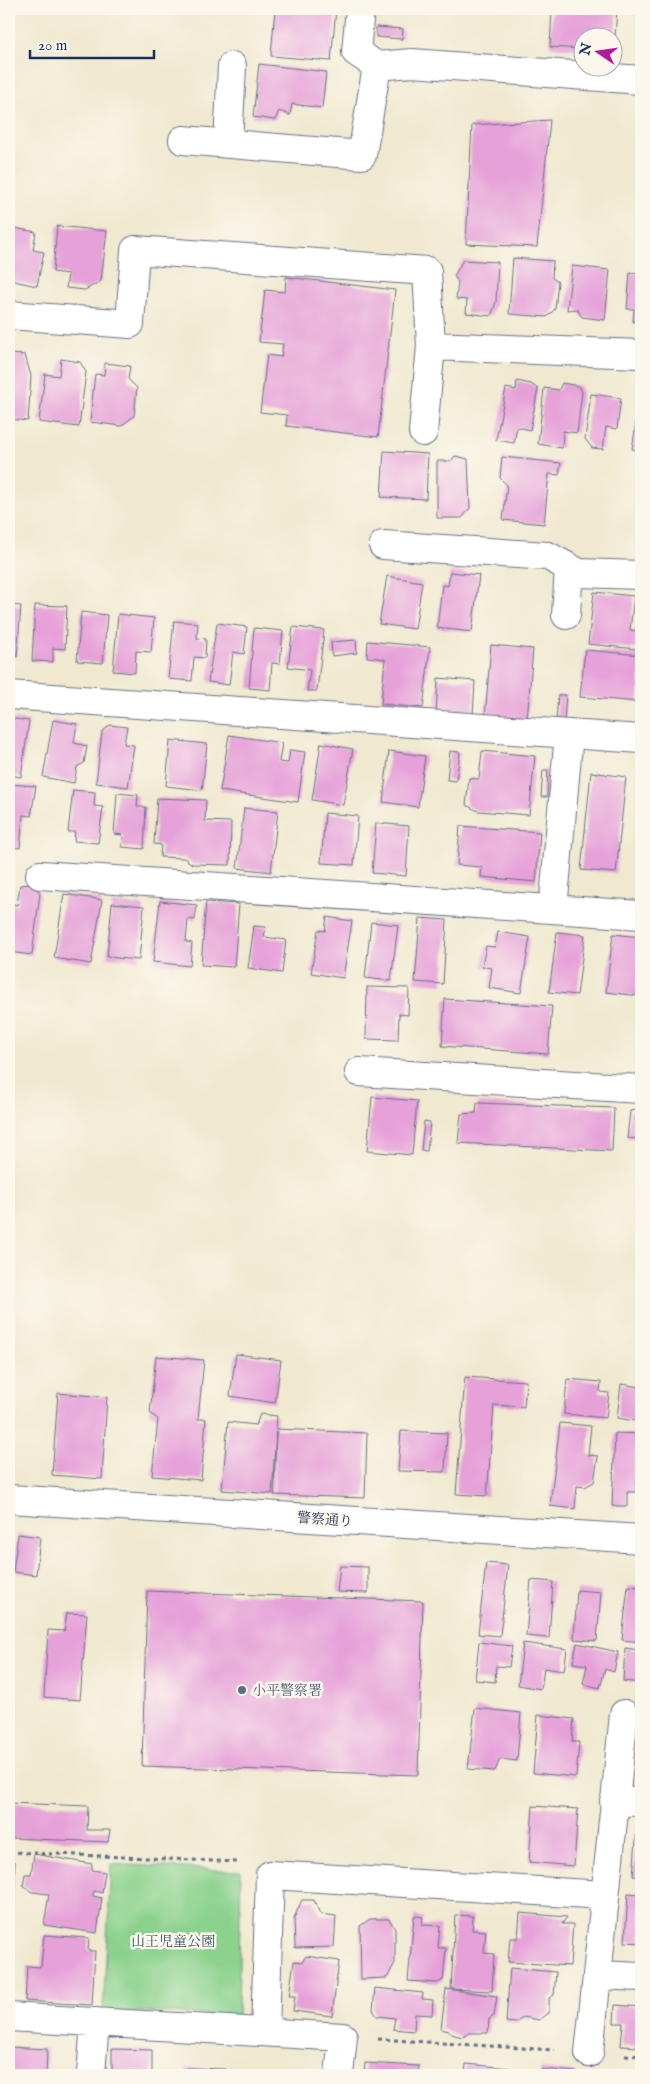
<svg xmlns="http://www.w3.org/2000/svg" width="650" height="2084" viewBox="0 0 650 2084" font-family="'IM FELL English','Noto Serif JP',serif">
  <rect width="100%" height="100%" fill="#fbf7ec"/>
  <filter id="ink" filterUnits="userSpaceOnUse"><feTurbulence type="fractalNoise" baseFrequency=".02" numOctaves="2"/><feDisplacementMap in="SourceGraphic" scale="10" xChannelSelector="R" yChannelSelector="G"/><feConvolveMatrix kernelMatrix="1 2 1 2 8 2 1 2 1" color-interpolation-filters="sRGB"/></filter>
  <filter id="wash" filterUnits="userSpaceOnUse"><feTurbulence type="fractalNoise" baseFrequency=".0096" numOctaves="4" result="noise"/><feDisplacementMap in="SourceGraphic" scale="20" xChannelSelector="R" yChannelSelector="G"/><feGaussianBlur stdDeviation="1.12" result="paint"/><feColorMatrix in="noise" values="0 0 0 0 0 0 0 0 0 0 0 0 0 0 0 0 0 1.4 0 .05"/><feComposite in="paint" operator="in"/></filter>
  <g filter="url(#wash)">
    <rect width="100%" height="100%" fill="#f0e9d0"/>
    <!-- green -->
    <path fill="#8bd28d" stroke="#538076" d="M 111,1864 L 241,1871 L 238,2015 L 103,2011 Z"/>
    <g id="blocks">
      <!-- building -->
      <path fill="#e6a1d9" d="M 275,9 L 336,9 L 331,61 L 271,56 Z
        M 552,9 L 617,9 L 614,52 L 612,51 L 612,38 L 582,38 L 582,49 L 550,47 Z
        M 376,27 L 403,29 L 402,39 L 376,37 Z
        M 259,64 L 326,72 L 322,108 L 292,104 L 290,115 L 279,111 L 275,120 L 253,117 Z
        M 550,120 L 537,247 L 466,244 L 472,125 Z
        M 57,226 L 107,231 L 101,281 L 85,290 L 66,288 L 68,274 L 53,272 Z
        M 9,227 L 36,232 L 33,250 L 44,252 L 37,286 L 9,280 Z
        M 513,258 L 553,261 L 552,278 L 558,282 L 555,309 L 547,317 L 509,314 Z
        M 463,260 L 498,262 L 496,302 L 491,316 L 466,313 L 467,300 L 456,299 L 458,282 L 454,276 Z
        M 572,266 L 610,270 L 605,320 L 582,317 L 577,309 L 567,310 Z
        M 630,273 L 641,274 L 641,322 L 633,322 L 634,309 L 627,309 Z
        M 286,277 L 395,290 L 378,437 L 286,426 L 287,415 L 260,412 L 267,355 L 281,357 L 283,344 L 259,342 L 265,290 L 285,292 Z
        M 9,354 L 25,355 L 31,376 L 28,421 L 9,419 Z
        M 61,359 L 80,362 L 86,372 L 79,427 L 39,422 L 45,374 L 59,376 Z
        M 105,363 L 130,366 L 128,379 L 137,388 L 134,416 L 121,426 L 90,422 L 95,374 L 104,375 Z
        M 517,381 L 531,384 L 538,389 L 530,430 L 517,427 L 514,443 L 496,440 L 506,388 L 516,390 Z
        M 562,383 L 579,386 L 582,392 L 577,433 L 563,431 L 562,448 L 538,444 L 544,388 L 559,390 Z
        M 591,394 L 621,398 L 617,429 L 606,427 L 603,449 L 592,448 L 585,439 Z
        M 640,400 L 641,400 L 641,451 L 632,449 Z
        M 384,451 L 428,454 L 426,499 L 381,497 Z
        M 455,456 L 468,459 L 470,508 L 462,518 L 437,518 L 437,461 L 451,461 Z
        M 502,457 L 561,463 L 559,475 L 549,474 L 544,524 L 503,520 L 507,485 L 500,478 Z
        M 450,572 L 479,575 L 472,632 L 437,628 L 442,585 L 448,586 Z
        M 387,576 L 422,582 L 415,629 L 379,624 Z
        M 594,592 L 634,596 L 630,630 L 639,631 L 637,649 L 588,644 Z
        M 9,605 L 21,606 L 17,657 L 9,657 Z
        M 35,605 L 67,606 L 65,649 L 53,648 L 53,662 L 32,661 Z
        M 81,612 L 107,615 L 103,663 L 77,661 Z
        M 118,614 L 154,618 L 151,652 L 136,651 L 135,673 L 113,671 Z
        M 174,621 L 198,623 L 197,638 L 206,639 L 205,658 L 194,657 L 192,681 L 168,679 Z
        M 217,623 L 247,627 L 244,654 L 233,652 L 229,685 L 208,682 Z
        M 293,627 L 324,630 L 317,691 L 307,691 L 310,670 L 288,667 Z
        M 254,628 L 283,631 L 280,664 L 272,663 L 270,690 L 249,688 Z
        M 356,640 L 357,653 L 332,656 L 331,642 Z
        M 368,641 L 430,647 L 423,708 L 381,704 L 385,659 L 367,657 Z
        M 491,645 L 533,649 L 527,720 L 485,717 Z
        M 585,650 L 641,655 L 639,702 L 580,697 Z
        M 438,678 L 475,681 L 473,716 L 436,714 Z
        M 558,695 L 566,695 L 564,723 L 556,722 Z
        M 9,718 L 29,721 L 21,777 L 9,775 Z
        M 53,720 L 77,724 L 74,743 L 87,746 L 84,763 L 77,767 L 74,783 L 43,777 Z
        M 110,725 L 127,727 L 124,744 L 134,745 L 128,787 L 96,783 L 102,732 Z
        M 229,735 L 282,743 L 279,762 L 288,763 L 290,750 L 305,752 L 298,802 L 220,791 Z
        M 170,740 L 207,744 L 202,790 L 166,786 Z
        M 321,743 L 353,749 L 343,805 L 312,800 Z
        M 389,751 L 425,756 L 418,807 L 383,802 Z
        M 450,751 L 460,752 L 456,781 L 447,780 Z
        M 482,751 L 535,756 L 529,815 L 478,811 L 466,805 L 469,778 L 479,779 Z
        M 543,770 L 548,770 L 547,797 L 541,797 Z
        M 591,772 L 626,777 L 616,873 L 581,870 Z
        M 9,784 L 36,786 L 31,816 L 23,815 L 20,848 L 9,847 Z
        M 73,790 L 95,792 L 94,806 L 103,807 L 98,843 L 74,841 L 75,832 L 68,832 Z
        M 117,793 L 138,795 L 137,807 L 146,807 L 144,849 L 122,847 L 123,835 L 114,834 Z
        M 157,798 L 206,800 L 205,821 L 231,822 L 230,865 L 192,864 L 184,858 L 160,857 L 161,845 L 154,844 Z
        M 244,808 L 278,811 L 271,872 L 237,868 Z
        M 325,813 L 358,816 L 354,865 L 321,863 Z
        M 376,823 L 409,826 L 406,876 L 372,873 Z
        M 460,826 L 540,832 L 536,882 L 481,877 L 482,867 L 457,865 Z
        M 33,884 L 40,893 L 32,955 L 9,952 L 9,903 L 17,905 L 20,885 Z
        M 64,894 L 102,900 L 91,964 L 54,958 Z
        M 160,901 L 197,905 L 195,920 L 188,919 L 186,942 L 192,943 L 190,966 L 153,962 Z
        M 206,902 L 239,904 L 234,967 L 201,965 Z
        M 112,903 L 144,906 L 139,960 L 107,957 Z
        M 327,917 L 352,921 L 343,978 L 311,973 L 318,930 L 325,931 Z
        M 420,918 L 447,920 L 443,984 L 415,982 Z
        M 371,922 L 398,925 L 391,981 L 365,978 Z
        M 254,926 L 266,927 L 264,937 L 286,940 L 282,973 L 248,968 Z
        M 498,932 L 530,937 L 521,993 L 489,988 L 492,968 L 482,967 L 486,946 L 495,947 Z
        M 557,932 L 585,935 L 577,995 L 549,992 Z
        M 613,934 L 641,937 L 640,996 L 606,992 Z
        M 367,987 L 409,988 L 408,1015 L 399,1014 L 398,1040 L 366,1039 Z
        M 445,999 L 552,1006 L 548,1054 L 442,1046 Z
        M 372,1097 L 417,1101 L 412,1155 L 367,1151 Z
        M 477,1103 L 614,1108 L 612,1151 L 458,1143 L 461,1114 L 476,1113 Z
        M 639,1110 L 637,1139 L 627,1138 L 630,1111 Z
        M 424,1121 L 430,1122 L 427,1151 L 421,1150 Z
        M 236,1354 L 281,1360 L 275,1403 L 230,1396 Z
        M 156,1356 L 204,1360 L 198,1419 L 206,1419 L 201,1480 L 152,1476 L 158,1419 L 150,1413 Z
        M 465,1377 L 526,1381 L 524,1407 L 494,1405 L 487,1496 L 456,1494 Z
        M 567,1379 L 601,1382 L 600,1392 L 609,1393 L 606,1418 L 564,1414 Z
        M 621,1384 L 641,1387 L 641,1422 L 617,1418 Z
        M 58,1393 L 107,1397 L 102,1479 L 52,1475 Z
        M 260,1414 L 277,1416 L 276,1429 L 367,1433 L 365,1498 L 274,1495 L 276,1432 L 272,1494 L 222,1490 L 228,1422 L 256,1425 Z
        M 560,1423 L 591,1426 L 588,1455 L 598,1456 L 594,1482 L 585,1487 L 577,1486 L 575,1509 L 550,1506 Z
        M 401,1431 L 447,1433 L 445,1472 L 398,1471 Z
        M 615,1433 L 641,1434 L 641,1482 L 637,1482 L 636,1492 L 627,1492 L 627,1506 L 612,1506 Z
        M 18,1534 L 40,1537 L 36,1575 L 13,1572 Z
        M 486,1563 L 508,1565 L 500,1636 L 478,1634 Z
        M 340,1566 L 368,1567 L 368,1593 L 337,1592 Z
        M 531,1580 L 553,1582 L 549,1638 L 526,1636 Z
        M 628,1586 L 641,1587 L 641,1642 L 622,1640 Z
        M 577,1590 L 601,1592 L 597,1641 L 574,1639 Z
        M 147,1591 L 423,1601 L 418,1775 L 142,1766 Z
        M 67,1613 L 87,1614 L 80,1700 L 44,1697 L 48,1630 L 64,1631 Z
        M 479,1642 L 512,1646 L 509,1667 L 496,1666 L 495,1682 L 475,1680 Z
        M 523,1643 L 567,1649 L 564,1671 L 544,1668 L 541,1689 L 518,1685 Z
        M 577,1643 L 618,1652 L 614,1672 L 605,1669 L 600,1688 L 583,1684 L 587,1665 L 573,1663 Z
        M 625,1648 L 641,1650 L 641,1683 L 623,1681 Z
        M 475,1708 L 521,1713 L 517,1761 L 500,1759 L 495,1771 L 468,1769 Z
        M 538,1715 L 574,1719 L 572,1742 L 579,1742 L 576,1777 L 533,1773 Z
        M 9,1803 L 88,1806 L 87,1830 L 110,1830 L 108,1842 L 9,1838 Z
        M 533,1806 L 578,1809 L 574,1866 L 529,1862 Z
        M 637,1828 L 641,1828 L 641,1877 L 633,1876 Z
        M 34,1854 L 92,1864 L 92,1870 L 105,1872 L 102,1893 L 94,1891 L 93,1896 L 102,1898 L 97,1933 L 44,1925 L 49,1894 L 32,1892 L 23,1886 L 25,1874 L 31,1874 Z
        M 9,1861 L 15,1862 L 11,1931 L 9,1931 Z
        M 628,1893 L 641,1894 L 641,1943 L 625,1942 Z
        M 302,1900 L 314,1900 L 320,1914 L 336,1916 L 334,1947 L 295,1948 L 294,1918 Z
        M 520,1913 L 567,1917 L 562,1924 L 573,1924 L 570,1966 L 508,1962 L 510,1938 L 518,1938 Z
        M 455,1915 L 473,1916 L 472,1930 L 486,1931 L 484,1953 L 494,1954 L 492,1991 L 451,1989 Z
        M 414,1916 L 423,1917 L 422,1925 L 440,1926 L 438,1948 L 446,1948 L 443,1980 L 437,1983 L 408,1981 Z
        M 370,1919 L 389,1919 L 395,1929 L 395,1963 L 387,1978 L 361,1979 L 360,1926 Z
        M 44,1935 L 89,1938 L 88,1951 L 95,1951 L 92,2005 L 25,2001 L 27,1966 L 41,1967 Z
        M 306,1956 L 339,1961 L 332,2016 L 293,2011 L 295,1996 L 289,1996 L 294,1961 L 302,1962 Z
        M 510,1968 L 556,1972 L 554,1995 L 549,1998 L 549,2013 L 539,2020 L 523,2017 L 516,2023 L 506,2022 Z
        M 375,1988 L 423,1993 L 422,1999 L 433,2000 L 432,2015 L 415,2014 L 414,2031 L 393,2029 L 395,2018 L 377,2016 L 373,2010 Z
        M 446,1989 L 497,1996 L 494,2016 L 489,2019 L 488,2033 L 469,2033 L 463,2037 L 454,2035 L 449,2031 L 441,2029 Z
        M 615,2005 L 641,2007 L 641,2047 L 621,2046 L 623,2023 L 614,2023 Z
        M 9,2047 L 47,2049 L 46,2075 L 9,2075 Z
        M 112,2049 L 152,2050 L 152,2075 L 112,2075 Z
        M 365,2063 L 419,2066 L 418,2075 L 364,2075 Z
        M 466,2064 L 509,2068 L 509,2075 L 465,2075 Z
        M 186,2068 L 226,2069 L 226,2075 L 186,2075 Z
        M 541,2069 L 576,2072 L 576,2075 L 540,2075 Z
        M 623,2071 L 641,2072 L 641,2075 L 620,2075 Z"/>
    </g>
  </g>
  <g filter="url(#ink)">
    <use href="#blocks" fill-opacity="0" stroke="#667086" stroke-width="1"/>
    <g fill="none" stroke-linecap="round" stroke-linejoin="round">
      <!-- minor casing -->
      <g stroke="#667086" stroke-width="30">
        <path id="minor" d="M 360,9 L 356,52 L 377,66 L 412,63 L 641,80
          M 183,140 L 362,155 L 377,66
          M 228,143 L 232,66
          M 9,315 L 130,324 L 135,250 L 427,271 L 431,346 L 641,354
          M 423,432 L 431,346
          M 383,545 L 548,556 L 579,573 L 641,575
          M 566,615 L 569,568
          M 9,695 L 641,739
          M 40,875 L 641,915
          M 553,909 L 569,734
          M 359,1072 L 641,1089
          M 9,1499 L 641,1539
          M 614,1801 L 641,1802
          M 598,1975 L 641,1977
          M 9,2017 L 343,2037 L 339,2075
          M 265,2031 L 270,1875 L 605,1895
          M 589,2053 L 624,1714
          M 91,2075 L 95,2022"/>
      </g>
      <!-- path -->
      <path stroke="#667086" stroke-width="3" stroke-dasharray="4 4" stroke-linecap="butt" d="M 9,1852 L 238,1862
        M 378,2039 L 554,2050
        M 625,2055 L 641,2056"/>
      <!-- minor -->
      <use href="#minor" stroke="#fff" stroke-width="28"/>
    </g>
  </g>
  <!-- markers -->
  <circle fill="#5c6f8a" stroke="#fbf7ec" stroke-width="2" cx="242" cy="1690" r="5"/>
  <g text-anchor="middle" stroke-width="5" stroke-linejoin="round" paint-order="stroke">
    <!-- street labels -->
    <g font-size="14" fill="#1b2f5e" stroke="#fbf7ec">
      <text transform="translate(325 1519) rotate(4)" y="5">警察通り</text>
    </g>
    <!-- service labels -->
    <g font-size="14" fill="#4e5e75" stroke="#fbf7ec" text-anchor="start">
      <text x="252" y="1695">小平警察署</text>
    </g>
    <!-- park labels -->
    <g font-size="14" fill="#37586a" stroke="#fbf7ec">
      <text x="173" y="1946">山王児童公園</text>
    </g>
  </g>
  <!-- margin -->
  <rect width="650" height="2084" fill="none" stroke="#fbf7ec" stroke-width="30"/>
  <!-- north arrow -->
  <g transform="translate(598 52) rotate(283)"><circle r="24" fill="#fbf7ec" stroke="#a1a7b3"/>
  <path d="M0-4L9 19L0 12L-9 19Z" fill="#b5179e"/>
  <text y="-8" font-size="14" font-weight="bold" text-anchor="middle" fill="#1b2f5e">N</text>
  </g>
  <!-- scale -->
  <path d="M30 50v8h124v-8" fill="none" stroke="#1b2f5e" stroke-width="2.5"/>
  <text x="38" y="50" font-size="15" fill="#1b2f5e" stroke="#fbf7ec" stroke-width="4" paint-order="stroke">20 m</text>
</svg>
